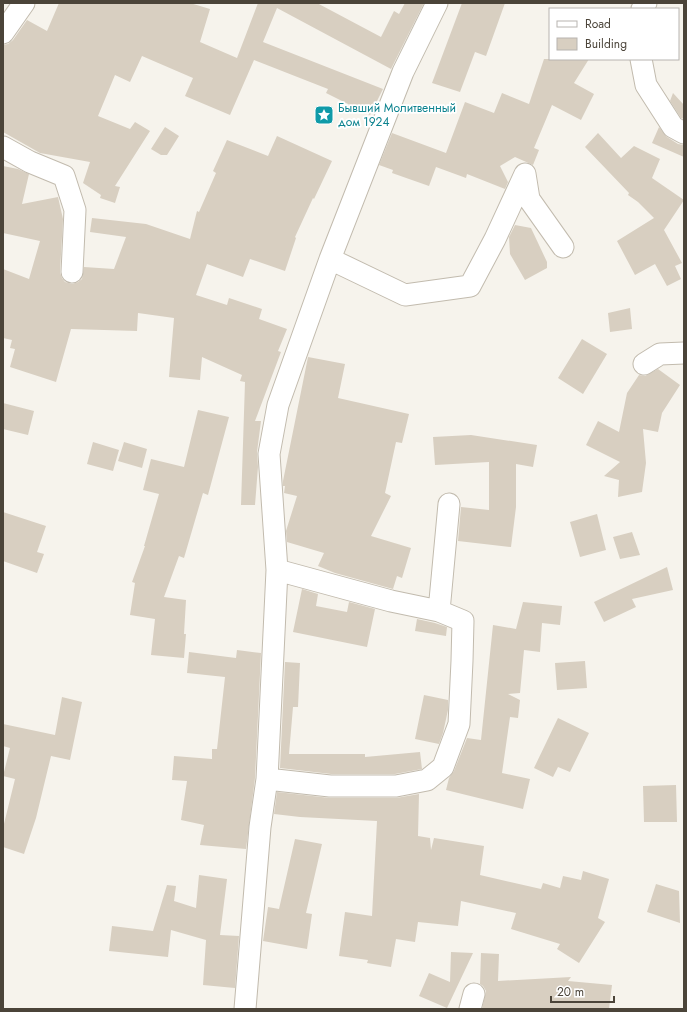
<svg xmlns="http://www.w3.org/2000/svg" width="687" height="1012" viewBox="0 0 687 1012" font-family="Jost,sans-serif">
  <rect width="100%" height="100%" fill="#f6f3ec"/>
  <!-- building -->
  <path fill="#d8cfc1" d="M 59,3 L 190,3 L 210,9 L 200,42 L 237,58 L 258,3 L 317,3 L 381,37 L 394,11 L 399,14 L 405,3 L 424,3 L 391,69 L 277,8 L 263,42 L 383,89 L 370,115 L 326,93 L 328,89 L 254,60 L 230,115 L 185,96 L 193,78 L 142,56 L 130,82 L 115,75 L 98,116 L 130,129 L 135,122 L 150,131 L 115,186 L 120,187 L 115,203 L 100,198 L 101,195 L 83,183 L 90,162 L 40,153 L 3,132 L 3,45 L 8,44 L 13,40 L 27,20 L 47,31 Z
    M 462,3 L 505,3 L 486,56 L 475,52 L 460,92 L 432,83 Z
    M 544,59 L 589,59 L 574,83 L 594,94 L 581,120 L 552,105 L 534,148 L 539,150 L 533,165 L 515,157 L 500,166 L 508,182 L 505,189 L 467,174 L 466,178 L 436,167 L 429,186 L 392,173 L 393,170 L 379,165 L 392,133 L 446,153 L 465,102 L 494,113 L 502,93 L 529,104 Z
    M 673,93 L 684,105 L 684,119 L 681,118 L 670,101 Z
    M 165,127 L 179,136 L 167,155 L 161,155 L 151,149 Z
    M 659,127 L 667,137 L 678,144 L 684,145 L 684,157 L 652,143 Z
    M 598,133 L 621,158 L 634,146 L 660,159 L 652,178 L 684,200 L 664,230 L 682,263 L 675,266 L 681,279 L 667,286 L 655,264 L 635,275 L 617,241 L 654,218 L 638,202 L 628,195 L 629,193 L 585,147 Z
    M 277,136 L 332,161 L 314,199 L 313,198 L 295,237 L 296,238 L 285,271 L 250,259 L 243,277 L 207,264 L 196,295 L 227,305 L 229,298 L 262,309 L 259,319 L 287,329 L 278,351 L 281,352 L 255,421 L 261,421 L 257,452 L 258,467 L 255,505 L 241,505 L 245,382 L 240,381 L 242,375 L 202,357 L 200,380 L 169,377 L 174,318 L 138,313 L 137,331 L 71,329 L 56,382 L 10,367 L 15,349 L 10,348 L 12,340 L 3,338 L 3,269 L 29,279 L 40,241 L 3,233 L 3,166 L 18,169 L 29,174 L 22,204 L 58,197 L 63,219 L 60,272 L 62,278 L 65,282 L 72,284 L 78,282 L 82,279 L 84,267 L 114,269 L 126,237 L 90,232 L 92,218 L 146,224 L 190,239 L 197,211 L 199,212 L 216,173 L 213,171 L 227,140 L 268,156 Z
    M 515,225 L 531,228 L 547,262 L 547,268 L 525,280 L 510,254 L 509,237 Z
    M 630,308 L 632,329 L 610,332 L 608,313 Z
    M 582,339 L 607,354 L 583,394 L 558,378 Z
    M 308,357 L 345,364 L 338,398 L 409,414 L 402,443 L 396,442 L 385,493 L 391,496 L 371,536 L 411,548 L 402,578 L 397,576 L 393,589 L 335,573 L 318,566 L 324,553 L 287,542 L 286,531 L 297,496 L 284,493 L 285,486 L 283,486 L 283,481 Z
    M 658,369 L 680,385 L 662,413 L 658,432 L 643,429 L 646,463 L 642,492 L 618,497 L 619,480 L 604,476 L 620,462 L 586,445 L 598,421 L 619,432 L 627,393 L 639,375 L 645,376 Z
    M 3,403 L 34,411 L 28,435 L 3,429 Z
    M 198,410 L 229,417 L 208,495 L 203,493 L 184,558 L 179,556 L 164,597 L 186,600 L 184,634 L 186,634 L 184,658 L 151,655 L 155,619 L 130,615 L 135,583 L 132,582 L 145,546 L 144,546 L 159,494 L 143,490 L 151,459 L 184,467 Z
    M 471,435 L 537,445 L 533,467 L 516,464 L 516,507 L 511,547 L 458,541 L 461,507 L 489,510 L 489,462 L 435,465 L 433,437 Z
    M 93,442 L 119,450 L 113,471 L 87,464 Z
    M 124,442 L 147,449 L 142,468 L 118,461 Z
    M 3,512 L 46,526 L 37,552 L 44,554 L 37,573 L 3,561 Z
    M 597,514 L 606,550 L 580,557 L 570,522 Z
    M 632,532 L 640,555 L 620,559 L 613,537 Z
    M 667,567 L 673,590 L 632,599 L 636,607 L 604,622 L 594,602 Z
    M 302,589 L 318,594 L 316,606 L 347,612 L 349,602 L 375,609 L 367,647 L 293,632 Z
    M 523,602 L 562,606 L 560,625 L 542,623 L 540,652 L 524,650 L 520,693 L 508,694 L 520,700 L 518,718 L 510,717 L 502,773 L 530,779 L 523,809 L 446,790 L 449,778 L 454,771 L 467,738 L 481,740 L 493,625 L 516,629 Z
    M 417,619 L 435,623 L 447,627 L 446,636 L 415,631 Z
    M 237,650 L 261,653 L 255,778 L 246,849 L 200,845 L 204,825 L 181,820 L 187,781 L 172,780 L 174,756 L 212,759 L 212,749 L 217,749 L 225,677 L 187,673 L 189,652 L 236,658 Z
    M 585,661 L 587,688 L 557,690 L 555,663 Z
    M 285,662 L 300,663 L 298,707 L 293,707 L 289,754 L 365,754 L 365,757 L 420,752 L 422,769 L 395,774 L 331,774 L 280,768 Z
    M 424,695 L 448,700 L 448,710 L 443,733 L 439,744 L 415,739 Z
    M 62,697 L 82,702 L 70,760 L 51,756 L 36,818 L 24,854 L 3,847 L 3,828 L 15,779 L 3,776 L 10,748 L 3,746 L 3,724 L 55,735 Z
    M 558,718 L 589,733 L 570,772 L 558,767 L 553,777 L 534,768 Z
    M 676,785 L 677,822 L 644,822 L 643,786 Z
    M 277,792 L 330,798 L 396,798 L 419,794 L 418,836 L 430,838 L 431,850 L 434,838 L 484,846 L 480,875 L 541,889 L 543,883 L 560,888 L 563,876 L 581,880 L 583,871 L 609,879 L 598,918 L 605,922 L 579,963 L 557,949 L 560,944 L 511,929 L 516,913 L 461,901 L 458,926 L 418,922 L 415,942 L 396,939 L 391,967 L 367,963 L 368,960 L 339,956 L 345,912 L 372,916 L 377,821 L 300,817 L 274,814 Z
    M 295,839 L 322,844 L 306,913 L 312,914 L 307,949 L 263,941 L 268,907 L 279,909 Z
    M 199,875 L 227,879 L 220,935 L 239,936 L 235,988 L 203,985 L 206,940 L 171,930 L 168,957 L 109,951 L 112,926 L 153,931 L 167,885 L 176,886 L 174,901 L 196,908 Z
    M 656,884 L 679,891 L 680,923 L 647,912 Z
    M 451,952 L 473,953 L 447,1008 L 419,996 L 429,973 L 450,982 Z
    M 481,953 L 499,954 L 498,981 L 571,977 L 568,981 L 612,985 L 609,1009 L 482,1009 L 486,991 L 483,986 L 480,984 Z"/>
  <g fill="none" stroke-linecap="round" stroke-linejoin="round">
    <!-- minor casing -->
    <g stroke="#c2bbae" stroke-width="23">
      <path id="minor" d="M 642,9 L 646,3
        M 3,33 L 24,3
        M 641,59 L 646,85 L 673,127 L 684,133
        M 3,147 L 30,162 L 64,176 L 75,210 L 72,272
        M 330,259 L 405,295 L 470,286 L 495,239 L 525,174 L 529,199 L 563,247
        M 644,364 L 660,354 L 684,353
        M 439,611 L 449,504
        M 267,779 L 330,786 L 396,786 L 427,780 L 443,767 L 459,724 L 462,661 L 463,621 L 439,611 L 391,601 L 277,570
        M 245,1009 L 260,827 L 267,779 L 277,570 L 269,454 L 278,405 L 330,259 L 403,72 L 437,3
        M 470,1009 L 474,994"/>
    </g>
    <!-- minor -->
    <use href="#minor" stroke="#fff" stroke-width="21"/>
  </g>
  <!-- icons -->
  <defs>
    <g id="sight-square" transform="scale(1)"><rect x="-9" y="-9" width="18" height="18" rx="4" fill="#0f9aa8" stroke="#fff"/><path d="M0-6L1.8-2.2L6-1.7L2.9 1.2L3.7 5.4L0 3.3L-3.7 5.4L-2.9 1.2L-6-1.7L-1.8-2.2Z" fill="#fff"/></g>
  </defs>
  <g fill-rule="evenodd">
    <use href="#sight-square" x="324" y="115"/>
  </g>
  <g text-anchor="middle" stroke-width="3.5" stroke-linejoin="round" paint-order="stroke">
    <!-- culture labels -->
    <g font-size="12" fill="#0d838f" stroke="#fff" text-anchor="start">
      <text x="338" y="112">Бывший Молитвенный<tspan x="338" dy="14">дом 1924</tspan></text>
    </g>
  </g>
  <!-- border -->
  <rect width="687" height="1012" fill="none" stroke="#4b4439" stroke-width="8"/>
  <!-- legend -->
  <rect x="549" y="8" width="130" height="52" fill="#ffffff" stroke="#b7b4b0"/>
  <rect x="557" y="21" width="20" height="6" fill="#ffffff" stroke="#b7b4b0"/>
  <text x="585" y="28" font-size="12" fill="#4b4439">Road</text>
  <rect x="557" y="38" width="20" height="12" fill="#d8cfc1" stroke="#b7b4b0"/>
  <text x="585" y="48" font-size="12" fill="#4b4439">Building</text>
  <!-- scale -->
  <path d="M551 996v6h63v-6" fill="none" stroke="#4b4439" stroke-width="2"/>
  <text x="557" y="996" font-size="12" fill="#4b4439" stroke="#ffffff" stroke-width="3" paint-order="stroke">20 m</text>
</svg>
